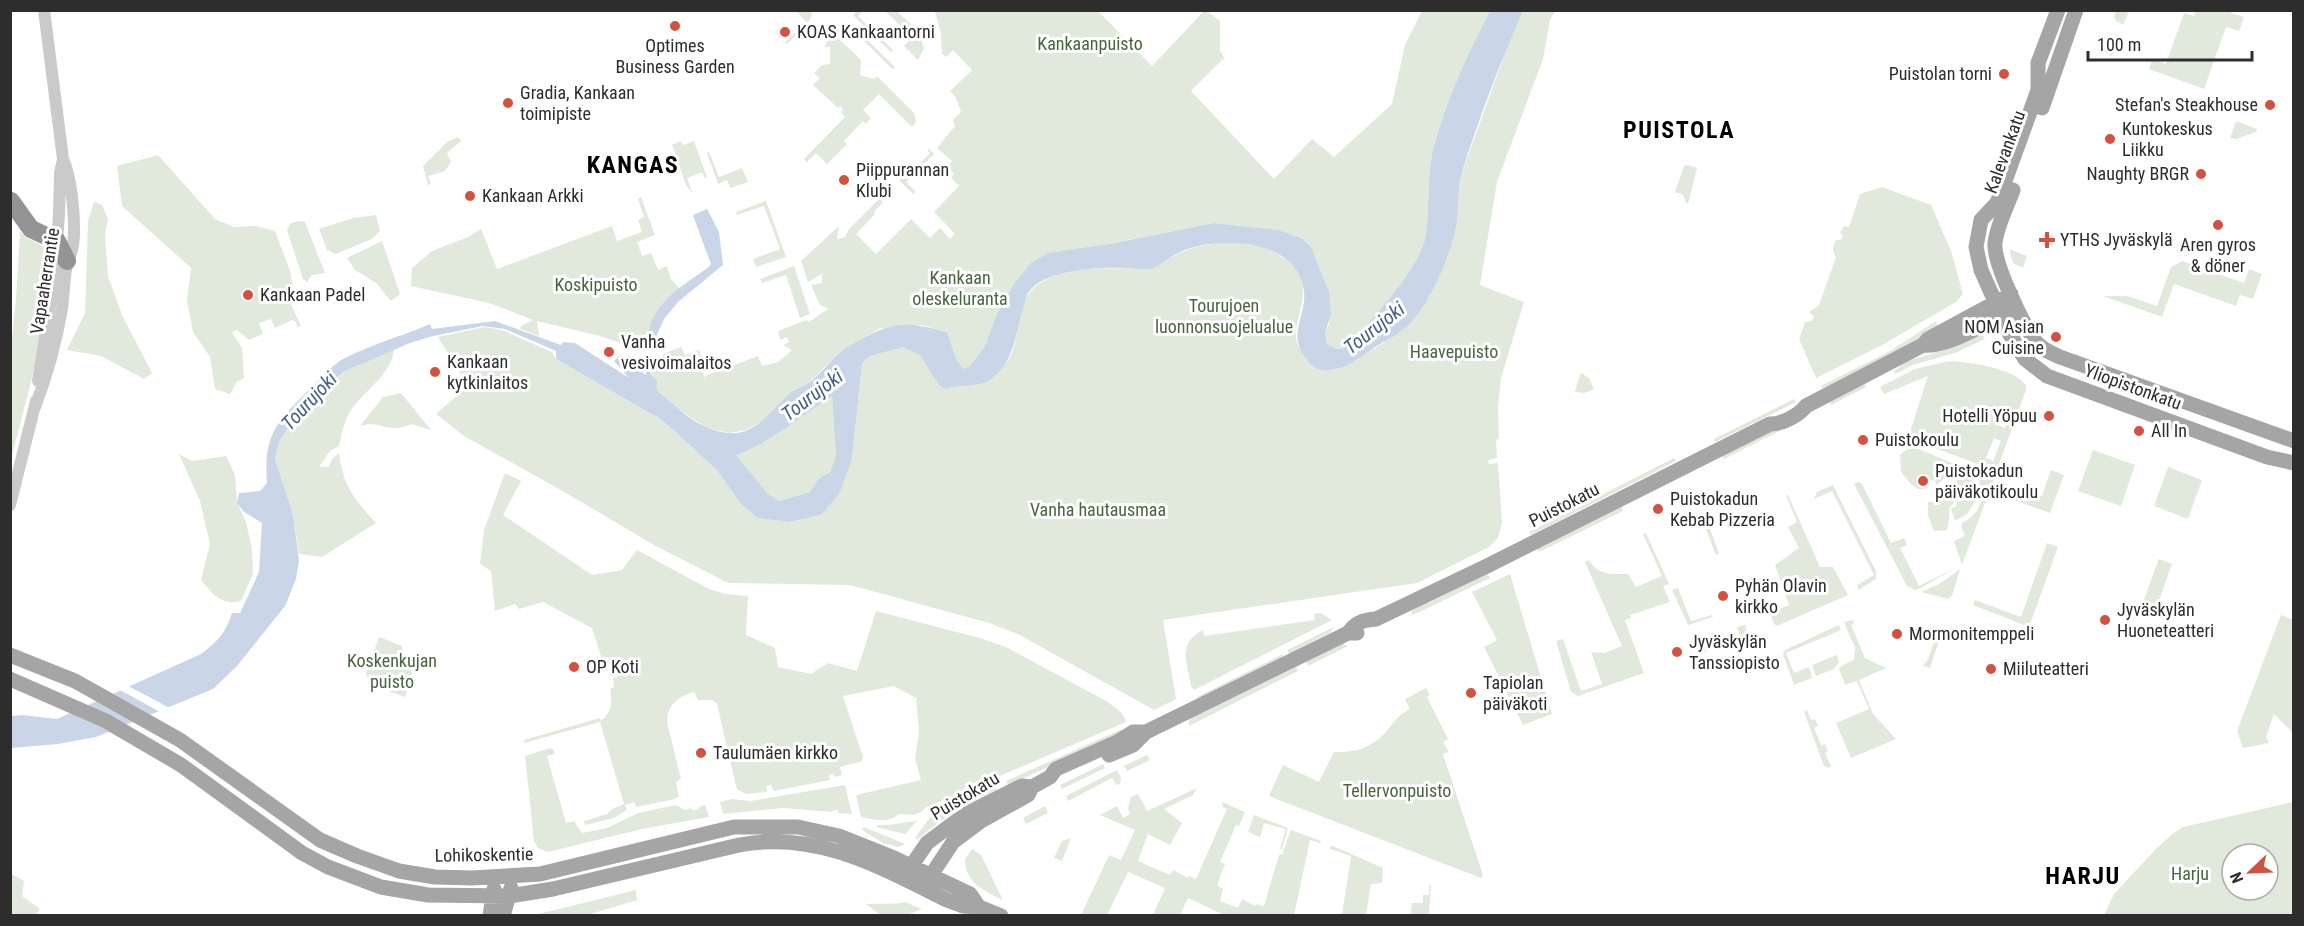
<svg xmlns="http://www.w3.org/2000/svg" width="2304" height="926" viewBox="0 0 2304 926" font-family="'Roboto Condensed',sans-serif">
  <rect width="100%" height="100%" fill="#fff"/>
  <!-- green -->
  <path fill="#e1e9dc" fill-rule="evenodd" d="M 858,10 L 863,11 L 858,16 L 893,50 L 891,52 L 853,15 Z
    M 938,10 L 1098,11 L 1152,66 L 1204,11 L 1207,11 L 1220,21 L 1220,50 L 1224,58 L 1191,91 L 1274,179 L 1312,139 L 1334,157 L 1392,104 L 1405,45 L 1422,11 L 1490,11 C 1468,53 1448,96 1435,142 C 1426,172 1430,203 1426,234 C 1422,266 1368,326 1343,348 L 1337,349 L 1327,344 L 1325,333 L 1329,324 L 1311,247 L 1303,239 L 1279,230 L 1214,223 L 1067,252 L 1058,251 L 996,316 L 985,346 L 969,367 L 963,370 L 956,358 L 947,332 L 922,325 L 881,328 L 842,350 L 807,384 L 793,390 L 764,420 L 746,430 L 730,433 L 707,428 L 677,408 L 658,391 L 656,386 L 658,382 C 650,372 647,367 651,355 L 664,364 L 662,356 L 665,353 L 681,347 L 685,355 L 699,350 L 701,356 L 696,358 L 706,381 L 705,376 L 758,356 L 762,366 L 778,362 L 792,350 L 783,345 L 789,342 L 787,337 L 780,340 L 778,331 L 806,320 L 809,322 L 828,309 L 820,305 L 811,285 L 822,283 L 822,274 L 808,282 L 801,261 L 839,226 L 837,239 L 845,237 L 849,229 L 879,199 L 883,202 L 874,212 L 875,214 L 856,234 L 876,254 L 911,219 L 930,238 L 940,228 L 950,239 L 955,234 L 934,212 L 959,186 L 951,178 L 954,174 L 947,166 L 952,161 L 937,148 L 955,126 L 953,120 L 961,112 L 956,98 L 950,91 L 972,70 L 953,50 L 946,57 L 942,54 L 941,34 L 935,12 Z
    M 2116,10 L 2129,11 L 2123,25 L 2116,21 L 2114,17 Z
    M 796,11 L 809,11 L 812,14 L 809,21 L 787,44 L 785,42 L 806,22 Z
    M 885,11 L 897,11 L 915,28 L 909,34 Z
    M 1523,11 L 1555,11 L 1550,20 L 1543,59 L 1497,182 L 1480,285 L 1524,302 L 1501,378 L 1498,407 L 1499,439 L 1496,440 L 1497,458 L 1488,460 L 1489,464 L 1498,463 L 1502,523 L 1498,538 L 1489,547 L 1417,583 L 1163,620 L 1176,699 L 1154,710 L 1018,634 L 989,623 L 850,585 L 728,583 L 654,545 L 566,493 L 464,436 L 436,414 L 468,386 L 438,337 L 484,327 L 502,330 L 552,352 L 556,359 L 662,420 L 716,469 L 741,504 L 757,518 L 789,522 L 821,515 L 852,459 L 862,364 L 870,356 L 903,346 L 920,354 L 939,385 L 979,384 C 987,378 1006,365 1010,357 C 1021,335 1015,302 1036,286 C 1066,262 1112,270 1147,268 C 1159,268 1169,257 1180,253 C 1215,239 1262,236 1291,264 C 1321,293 1283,328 1301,350 C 1307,358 1323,364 1332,370 L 1357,360 L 1400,332 L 1430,296 L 1461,175 L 1508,45 Z
    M 2196,11 L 2232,11 L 2231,13 L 2244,17 L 2239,31 L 2226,27 L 2204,89 L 2149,69 L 2152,59 L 2166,64 L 2184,13 L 2194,16 Z
    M 851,24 L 896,68 L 892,69 L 849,26 Z
    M 835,35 L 861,60 L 860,75 L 873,79 L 877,76 L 914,113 L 916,122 L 912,127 L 879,94 L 863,110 L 871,118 L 866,124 L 863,121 L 844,141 L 847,144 L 827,164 L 816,153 L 807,162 L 804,159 L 845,117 L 841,112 L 843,109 L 840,106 L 838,108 L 813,85 L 820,78 L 814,73 L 822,65 L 830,64 L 830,47 L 824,47 L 829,39 Z
    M 914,35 L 918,38 L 920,36 L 924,48 L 918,60 L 904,46 Z
    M 2106,38 L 2118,40 L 2112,56 L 2104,51 L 2102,47 Z
    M 2236,121 L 2257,129 L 2256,132 L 2236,139 L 2230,138 Z
    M 458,137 L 461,141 L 447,153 L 451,162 L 445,171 L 428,176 L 431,184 L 428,185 L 423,166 L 448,141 Z
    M 681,141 L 683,145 L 694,141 L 707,177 L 705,178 L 702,172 L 687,178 L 693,194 L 686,185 L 672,145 Z
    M 929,149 L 934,154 L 906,182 L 916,192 L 913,194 L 899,180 L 914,164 L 917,167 L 930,153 L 927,150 Z
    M 709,152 L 719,177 L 742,168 L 748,182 L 730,188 L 727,180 L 718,184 L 707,153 Z
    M 158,155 L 215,219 L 234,227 L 256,226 L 275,231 L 290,271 L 293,287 L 289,289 L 290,292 L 294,291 L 291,304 L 301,326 L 297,327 L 296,322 L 292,320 L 275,328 L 271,319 L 259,323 L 263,334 L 249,340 L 237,330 L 232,332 L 242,348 L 244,378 L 237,382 L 230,394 L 215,389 L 210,357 L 193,332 L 187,301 L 191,268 L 122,206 L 117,166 Z
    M 1688,165 L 1697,168 L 1688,204 L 1685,202 L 1685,199 L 1682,194 L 1675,192 L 1684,166 Z
    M 1882,187 L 1931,205 L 1951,251 L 1963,294 L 1956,302 L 1884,344 L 1816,378 L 1799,339 L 1805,322 L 1812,321 L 1814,317 L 1809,312 L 1819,305 L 1836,257 C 1832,251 1832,247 1836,240 L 1841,240 L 1843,236 L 1840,233 L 1844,226 L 1849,227 L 1860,194 Z
    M 641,197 L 655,235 L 637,242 L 642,256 L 651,253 L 658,270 L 667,266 L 671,279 L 679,288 L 709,267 L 711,264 L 693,215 L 712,230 L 711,269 L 689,285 L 651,333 L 643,351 L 600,336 L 537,321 L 539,336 L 520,329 L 521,326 L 533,320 L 489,303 L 411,286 L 412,268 L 432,251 L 468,237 L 481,229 L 497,269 L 612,226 L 617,241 L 642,232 L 638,220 L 644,217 L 638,199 Z
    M 766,201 L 786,257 L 756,267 L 753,259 L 780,249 L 764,206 L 737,215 L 736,212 Z
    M 94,202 L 102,205 L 108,219 L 105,234 L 108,276 L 122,315 L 152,373 L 144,379 L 101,356 L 67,350 L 85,313 L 88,221 Z
    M 376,215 L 380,231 L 372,239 L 336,254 L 327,250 L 319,229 L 353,218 Z
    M 299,221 L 305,222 L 325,273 L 312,275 L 307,282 L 303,279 L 287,230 L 291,223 Z
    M 20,231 C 28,242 43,243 52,253 L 41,332 L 31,382 L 11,459 L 11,349 L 16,298 Z
    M 382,241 L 400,294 L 392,300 L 390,300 L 376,283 L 355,270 L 347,258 Z
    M 2009,249 L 2027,256 L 2023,268 L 2013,263 Z
    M 2182,261 L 2244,283 L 2249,269 L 2262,274 L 2253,299 L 2240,295 L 2236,306 L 2174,284 L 2162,317 L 2103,296 L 2127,296 L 2157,306 L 2171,267 Z
    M 794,266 L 810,314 L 800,318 L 786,275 L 762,283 L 760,279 Z
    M 1936,321 L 1938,326 L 1910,344 L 1823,389 L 1821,386 L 1890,351 Z
    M 1982,333 L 1985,339 L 1955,353 L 1913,365 L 1895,374 L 1894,371 L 1907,361 L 1945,350 Z
    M 394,349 C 393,373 364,391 351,410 C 344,421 342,433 339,446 L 330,451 L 319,467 L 329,467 L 332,459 L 339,453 C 343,486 354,499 376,523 L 322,557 L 299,554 L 293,514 L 275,459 L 279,442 L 295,418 L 343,372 Z
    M 1949,361 C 1970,362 2013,368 2026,385 L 2026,390 L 1998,467 L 1985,463 L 1983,466 L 1908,438 L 1928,376 L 1884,394 L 1880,387 L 1915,369 ZM 2004,408 L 2012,411 L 2005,428 L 1998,425 ZM 1994,438 L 2001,441 L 1993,461 L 1986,458 Z
    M 1581,373 L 1589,378 L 1594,389 L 1585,393 L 1576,392 L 1575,390 Z
    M 1865,384 L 1866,387 L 1831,405 L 1829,400 Z
    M 401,393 L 431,430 L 411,424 C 389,435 379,419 360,426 L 383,397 Z
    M 832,395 L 836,458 L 830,472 L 818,479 L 810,492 L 779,501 L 768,494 L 735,455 C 771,442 801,418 832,395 Z
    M 1794,399 L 1796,402 L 1715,442 L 1714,439 Z
    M 1805,418 L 1724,459 L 1722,456 L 1784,424 Z
    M 1914,447 L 1952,463 C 1949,473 1945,480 1936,485 L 1935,480 L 1922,482 L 1925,489 L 1918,489 L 1910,483 L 1901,472 L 1900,455 L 1908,448 Z
    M 2093,450 L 2135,465 L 2121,506 L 2078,491 Z
    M 179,454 L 192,461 L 226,456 L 235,475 L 237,502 L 246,522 L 252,549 L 253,574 L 241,601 C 222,606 213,595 201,580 L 210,544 L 200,501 Z
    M 1674,458 L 1676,461 L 1531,535 L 1529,532 Z
    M 2168,467 L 2202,480 L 2188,519 L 2154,506 Z
    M 1959,470 L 1972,476 L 1976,500 L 1967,514 L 1955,521 L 1951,508 L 1956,507 C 1958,494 1954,483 1959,470 Z
    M 2051,470 L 2064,475 L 2050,513 L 2014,500 L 2017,492 L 2037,499 L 2039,495 L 2042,496 Z
    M 1977,471 L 1994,479 L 1962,565 L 1954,541 L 1965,536 L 1961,527 L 1962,523 C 1987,509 1982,494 1977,471 Z
    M 505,473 L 521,481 L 503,515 L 592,575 L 622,570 L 637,550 L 709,589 L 726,594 L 748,596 L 746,635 L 775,648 L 778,667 L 811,674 L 828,663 L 857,671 L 876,611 L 980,638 L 1006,647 L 1108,702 C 1115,708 1124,712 1126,722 L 925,808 C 916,818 910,814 899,814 C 888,824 873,819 861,817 L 856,795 L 921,780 L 915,759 L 919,732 L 916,698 L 894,686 L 843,696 L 863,757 L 862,761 L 840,767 L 842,775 L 834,777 L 834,774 L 829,775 L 830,780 L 774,791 L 771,785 L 766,786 L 767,792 L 746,794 L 737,789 L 735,782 L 717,704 L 712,700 L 698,700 L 694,692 C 679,696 667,705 667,722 L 681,779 L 676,782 L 679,796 L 675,799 L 636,807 L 634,802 L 625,805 L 627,810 L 614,818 L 585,825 L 584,821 L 607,814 L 612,809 L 624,804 L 600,722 L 524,743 L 524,740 L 600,718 L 601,721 C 612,711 612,703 610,689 L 614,687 L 613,678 L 619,676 L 615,662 L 611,663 L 609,657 L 602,659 L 592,628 L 543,602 L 519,609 L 515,604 L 495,611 L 491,571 L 480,564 L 484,530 Z
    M 1858,482 L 1862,484 L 1891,543 L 1904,538 L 1907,545 L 1900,548 L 1919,586 L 1957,567 L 1919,589 L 1915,590 L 1907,586 L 1854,484 Z
    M 1833,485 L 1876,571 L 1876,579 L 1859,590 L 1857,585 L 1874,575 L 1832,491 L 1814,499 L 1817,492 Z
    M 1949,493 L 1955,499 L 1953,504 L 1949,508 C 1950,515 1949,523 1947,530 L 1934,531 L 1928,516 L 1928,502 L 1941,501 Z
    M 1786,495 L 1788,495 L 1820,567 L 1833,567 L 1848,595 L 1777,626 L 1774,624 L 1766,602 L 1771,600 L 1774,611 L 1789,605 L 1775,565 L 1799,548 L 1788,527 L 1797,522 Z
    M 1621,507 L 1623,511 L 1539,552 L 1537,549 Z
    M 1704,512 L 1719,554 L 1716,555 L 1700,514 Z
    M 1646,533 L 1669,584 L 1663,586 L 1670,602 L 1630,615 L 1631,618 L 1625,620 L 1644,673 L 1578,696 L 1571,692 L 1556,641 L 1563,639 L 1581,691 L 1602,684 L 1591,652 L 1604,653 L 1622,646 L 1585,562 L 1589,560 C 1598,576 1612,574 1628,574 L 1636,587 L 1662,576 L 1643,534 Z
    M 2047,543 L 2058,547 L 2029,627 L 1973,605 L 1975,600 L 2021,617 Z
    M 2159,559 L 2172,564 L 2154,615 L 2140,610 Z
    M 1960,569 L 1952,596 L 1948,599 L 1921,592 L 1941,583 Z
    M 1487,574 L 1490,578 L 1413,615 L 1411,612 L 1423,603 L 1428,603 Z
    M 1510,574 L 1552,714 L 1523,725 L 1484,647 L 1497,640 L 1472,592 Z
    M 1678,588 L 1691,621 L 1712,615 L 1713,617 L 1688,625 L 1672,590 Z
    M 1321,613 L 1332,620 L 1194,690 L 1191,686 C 1187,661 1177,644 1203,630 L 1204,636 L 1315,620 L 1314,614 Z
    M 2281,615 L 2293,620 L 2293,733 L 2274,714 L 2266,737 L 2269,743 L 2243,748 L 2237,731 Z
    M 1853,620 L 1854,624 L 1851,625 L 1865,658 L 1886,668 L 1859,680 L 1873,714 L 1896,739 L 1851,758 L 1836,723 L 1869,709 L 1857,681 L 1845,685 L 1839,669 L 1841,666 L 1854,660 L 1855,648 L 1844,622 Z
    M 1745,625 L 1748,635 L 1746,637 L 1701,653 L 1699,649 L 1740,635 L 1737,627 Z
    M 1839,625 L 1841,630 L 1786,653 L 1794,673 L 1809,667 L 1812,678 L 1794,685 L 1783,654 L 1785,650 Z
    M 1334,627 L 1331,632 L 1289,654 L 1287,650 Z
    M 1937,634 L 1941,635 L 1930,668 L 1923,666 L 1928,659 Z
    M 379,637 L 402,646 L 403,656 L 409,657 L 412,675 L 405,697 L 371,685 L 366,674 Z
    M 1342,643 L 1348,646 L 1308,666 L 1306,662 Z
    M 1283,654 L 1284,658 L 1207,696 L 1195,698 Z
    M 1837,655 L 1839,662 L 1834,669 L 1816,676 L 1812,665 Z
    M 1296,667 L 1298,671 L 1189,726 L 1189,720 L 1195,715 Z
    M 1426,688 L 1430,695 L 1427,697 L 1448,739 L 1443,742 L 1449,752 L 1443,754 L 1483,875 L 1481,878 L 1269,796 L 1283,765 L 1319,782 L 1334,752 C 1355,753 1371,748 1386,732 C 1394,722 1398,715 1410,709 L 1405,699 Z
    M 1807,710 L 1811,720 L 1815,719 L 1818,726 L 1814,728 L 1821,745 L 1825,744 L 1828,751 L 1825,753 L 1831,766 L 1828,768 L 1824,766 L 1804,712 Z
    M 1120,730 L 1123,730 L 1118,736 L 1008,785 L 1006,781 Z
    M 550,748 L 553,749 L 555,754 L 547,756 L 566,823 L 574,821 L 582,833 L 607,828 L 638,813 L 676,805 L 685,810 L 691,808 L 692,810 L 698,810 L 699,807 L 705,805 L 709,817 L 642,829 L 548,852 L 538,848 L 534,841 L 525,756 Z
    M 1147,755 L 1150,760 L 1127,771 L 1124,766 Z
    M 1103,764 L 1105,768 L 1062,789 L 1060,785 Z
    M 1117,770 L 1121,778 L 1120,784 L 1116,785 L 1112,778 L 1068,801 L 1066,796 Z
    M 845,785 L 852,814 L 838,813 L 838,810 L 833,810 L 832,812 L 783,808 L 723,814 L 720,802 L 732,799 L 750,801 Z
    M 994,786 L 997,790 C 968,802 941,819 917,840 L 915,838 L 933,813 Z
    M 1197,788 L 1193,795 L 1164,809 L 1182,823 L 1170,845 L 1148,834 L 1138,861 L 1170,875 L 1173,870 L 1188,878 L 1189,876 L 1196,879 L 1227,809 L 1223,807 L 1222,802 L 1245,812 L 1239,826 L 1236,825 L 1220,862 L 1225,864 L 1217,885 L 1223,889 L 1220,901 L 1238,908 L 1242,899 L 1255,906 L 1256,904 L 1264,906 L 1279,855 L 1282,854 L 1291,830 L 1321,841 L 1320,843 L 1310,840 L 1294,915 L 1224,915 L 1188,898 L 1180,915 L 1153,915 L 1165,888 L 1128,872 L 1107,915 L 1081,915 L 1109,855 L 1121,860 L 1135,830 L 1100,815 L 1117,806 L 1123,818 L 1130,814 L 1128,808 L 1131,797 L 1138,794 L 1147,811 Z
    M 2293,802 L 2293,915 L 2104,915 L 2114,894 L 2155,850 L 2172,834 L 2183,827 ZM 2232,854 L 2268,854 L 2268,890 L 2232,890 Z
    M 1045,806 L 1048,813 L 1026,824 L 1023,818 Z
    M 1254,815 L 1288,828 L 1282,849 L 1280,849 L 1286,829 L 1264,823 L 1260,837 L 1248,832 Z
    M 917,821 L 905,834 L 876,827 L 877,825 C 890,826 903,822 917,821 Z
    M 864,827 L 905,844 L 899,847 L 883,843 L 862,830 Z
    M 1071,838 L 1062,861 L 1054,858 L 1062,841 Z
    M 1331,845 L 1383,868 L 1382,883 L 1371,884 L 1366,915 L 1342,915 L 1351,856 L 1330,849 Z
    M 972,849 L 981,855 L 1003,900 C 984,891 965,883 965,859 Z
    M 10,873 L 24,881 L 22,896 L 40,909 L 35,915 L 11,915 Z
    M 1429,885 L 1431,886 L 1429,915 L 1411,915 L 1412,903 L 1423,903 L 1423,895 L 1429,895 Z
    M 636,890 L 637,900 L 587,915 L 534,915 Z
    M 905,902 L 922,909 L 907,915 L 880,915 L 866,904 C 879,903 891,905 905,902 Z"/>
  <!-- water -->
  <path fill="#cad6e7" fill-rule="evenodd" d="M 1490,11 L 1523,11 C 1500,63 1479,118 1462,172 C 1456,192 1460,215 1454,236 C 1445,267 1426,314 1399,333 C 1392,338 1384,341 1377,346 C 1363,356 1348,368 1330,370 C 1321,371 1313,368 1308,361 C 1285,335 1307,317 1304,291 C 1299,254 1260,242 1228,243 C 1211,243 1192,246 1176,254 C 1167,259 1159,267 1150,269 C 1142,270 1133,268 1125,268 C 1099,267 1044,269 1028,293 C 1025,298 1024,306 1022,312 C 1015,337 1013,366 988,381 C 976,388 960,383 946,389 L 939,385 L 920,355 L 903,347 L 870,356 L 862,364 L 852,459 L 839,494 L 821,515 L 789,522 L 757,518 L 741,504 L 716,469 L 662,420 L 556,359 L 556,351 L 505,329 L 483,326 L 433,336 L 410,343 L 343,372 L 295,418 L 279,442 L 275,459 L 293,514 L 299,560 L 296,579 L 285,606 L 237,666 L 213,689 L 96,737 L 58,744 L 11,748 L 11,716 L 22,715 L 57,719 L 201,654 C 218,641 225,634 232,613 L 240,613 L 259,572 L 262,523 L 244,512 L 237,503 L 239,493 L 260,491 L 267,483 C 263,431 279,420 314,385 C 323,376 333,364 345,358 C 372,344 403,336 430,324 L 432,329 L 495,321 L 561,345 L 563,342 L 575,343 L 629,378 L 614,361 L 619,356 L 646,375 L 646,368 L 658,382 L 656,386 L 658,391 C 679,409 699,430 728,433 C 756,436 773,408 791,392 C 796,388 802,387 807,384 C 820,375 829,362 840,352 C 846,347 853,344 860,340 C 894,320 910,322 947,332 L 956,358 L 963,369 L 969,367 L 985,346 L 996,316 L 1014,284 L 1031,263 L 1048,253 L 1109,244 L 1214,223 L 1279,230 L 1303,239 L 1311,247 L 1329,292 L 1331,314 L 1325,333 L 1327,344 L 1337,349 L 1343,348 C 1368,326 1422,266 1426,234 C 1430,203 1426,172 1435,142 C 1448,96 1468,53 1490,11 ZM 832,396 L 836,457 L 830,472 L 818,479 L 810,492 L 779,501 L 768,494 L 736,455 C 772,442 800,417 832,396 Z
    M 707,209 L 719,232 L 723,265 L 678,302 L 664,319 L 655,339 L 648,336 C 652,302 684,285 709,267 L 711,264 L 693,215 Z"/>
  <!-- pier -->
  <path fill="#fff" d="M 126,685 L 155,700 L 171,709 L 162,713 L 118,689 Z"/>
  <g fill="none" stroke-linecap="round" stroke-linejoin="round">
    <!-- minor -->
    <path stroke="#cacaca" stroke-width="12" d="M 38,381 L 54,281 L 59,215 L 60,173 L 63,159
      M 35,407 C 47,376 56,343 62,309 C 64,294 64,278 67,263 C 68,259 71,255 72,250 C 77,229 72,179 63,159 L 44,10
      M 10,505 L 36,401"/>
    <!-- major -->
    <path stroke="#a5a5a5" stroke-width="15" d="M 2058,10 L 2038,63 L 2038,90 L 1997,203 L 1981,220 L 1976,247 L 1981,270 L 2009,333 L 2025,359 L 2047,376 L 2267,457 L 2294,463
      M 2042,108 L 2076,10
      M 2013,190 C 2007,207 1997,225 1995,243 C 1993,263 2024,326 2036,342 C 2043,350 2051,353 2060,357 L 2294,441
      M 1924,345 C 1947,348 1988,322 2009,311
      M 1348,633 C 1356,622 1363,620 1376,619 L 1487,566 L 1770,424 C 1782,424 1798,416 1806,406 L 1923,345 L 1928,339 L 2011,294
      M 10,655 L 75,681 L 180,740 L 320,840 L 357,856 L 399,871 L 435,877 L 472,878 L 540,874 L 734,827 L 798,827 L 839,836 L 894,858 L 970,894 L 979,907
      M 10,679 L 106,721 L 181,765 L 302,853 L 328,867 L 381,887 L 428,895 L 509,896 L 553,889 L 739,845 C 816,830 880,867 947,900 L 963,906 L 979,907 L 1001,916
      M 1109,755 L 1133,745 L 1146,732
      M 906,874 L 927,843 L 955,822 L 970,812 L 1022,786 L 1032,787
      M 926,883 L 953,842 L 981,821 L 1028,795 L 1032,787 L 1050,777 L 1056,769 L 1117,742 L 1133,732 L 1146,732 L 1348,633 L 1357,633
      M 490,916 L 494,889
      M 503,916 L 511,888"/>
    <!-- highway -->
    <path stroke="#949494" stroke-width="18" d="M 11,201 L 31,229 L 57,241 L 67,261"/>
  </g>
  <!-- markers -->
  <g fill="#d25241" stroke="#fff" stroke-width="2">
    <circle cx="675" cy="26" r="6"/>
    <circle cx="785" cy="32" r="6"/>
    <circle cx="2004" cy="74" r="6"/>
    <circle cx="508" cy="103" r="6"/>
    <circle cx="2270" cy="105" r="6"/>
    <circle cx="2110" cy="139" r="6"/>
    <circle cx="2201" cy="174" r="6"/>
    <circle cx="844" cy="180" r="6"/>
    <circle cx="470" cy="196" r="6"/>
    <circle cx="2218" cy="225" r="6"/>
    <path d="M2044 231h6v6h6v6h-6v6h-6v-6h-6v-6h6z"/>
    <circle cx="248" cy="295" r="6"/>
    <circle cx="2056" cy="337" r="6"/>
    <circle cx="609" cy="352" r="6"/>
    <circle cx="435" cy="372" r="6"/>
    <circle cx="2049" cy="416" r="6"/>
    <circle cx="2139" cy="431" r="6"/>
    <circle cx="1863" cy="440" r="6"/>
    <circle cx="1923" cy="481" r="6"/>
    <circle cx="1658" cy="509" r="6"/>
    <circle cx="1723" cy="596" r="6"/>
    <circle cx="2105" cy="620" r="6"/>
    <circle cx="1897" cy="634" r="6"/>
    <circle cx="1677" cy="652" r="6"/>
    <circle cx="574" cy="667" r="6"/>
    <circle cx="1991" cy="669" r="6"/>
    <circle cx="1471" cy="693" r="6"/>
    <circle cx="701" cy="753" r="6"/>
  </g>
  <g text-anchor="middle" stroke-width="6" stroke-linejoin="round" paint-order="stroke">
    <!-- poi labels -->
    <g font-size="18" fill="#2d2d2d" stroke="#fff" text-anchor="start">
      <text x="797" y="38">KOAS Kankaantorni</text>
      <text x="675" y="52" text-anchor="middle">Optimes<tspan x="675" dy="21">Business Garden</tspan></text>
      <text x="1992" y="80" text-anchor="end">Puistolan torni</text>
      <text x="520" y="99">Gradia, Kankaan<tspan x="520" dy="21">toimipiste</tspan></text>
      <text x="2258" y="111" text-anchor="end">Stefan's Steakhouse</text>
      <text x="2122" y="135">Kuntokeskus<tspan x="2122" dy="21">Liikku</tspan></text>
      <text x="856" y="176">Piippurannan<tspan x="856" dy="21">Klubi</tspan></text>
      <text x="2189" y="180" text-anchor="end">Naughty BRGR</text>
      <text x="482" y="202">Kankaan Arkki</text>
      <text x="2060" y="246">YTHS Jyväskylä</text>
      <text x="2218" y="251" text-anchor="middle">Aren gyros<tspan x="2218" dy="21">&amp; döner</tspan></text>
      <text x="260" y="301">Kankaan Padel</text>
      <text x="2044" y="333" text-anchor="end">NOM Asian<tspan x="2044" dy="21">Cuisine</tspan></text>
      <text x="621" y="348">Vanha<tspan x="621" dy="21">vesivoimalaitos</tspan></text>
      <text x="447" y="368">Kankaan<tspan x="447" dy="21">kytkinlaitos</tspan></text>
      <text x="2037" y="422" text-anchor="end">Hotelli Yöpuu</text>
      <text x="2151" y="437">All In</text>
      <text x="1875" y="446">Puistokoulu</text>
      <text x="1935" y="477">Puistokadun<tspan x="1935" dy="21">päiväkotikoulu</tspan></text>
      <text x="1670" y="505">Puistokadun<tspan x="1670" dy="21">Kebab Pizzeria</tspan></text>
      <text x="1735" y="592">Pyhän Olavin<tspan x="1735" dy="21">kirkko</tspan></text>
      <text x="2117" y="616">Jyväskylän<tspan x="2117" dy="21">Huoneteatteri</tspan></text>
      <text x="1909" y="640">Mormonitemppeli</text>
      <text x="1689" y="648">Jyväskylän<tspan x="1689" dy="21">Tanssiopisto</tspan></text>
      <text x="586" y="673">OP Koti</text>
      <text x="2003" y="675">Miiluteatteri</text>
      <text x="1483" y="689">Tapiolan<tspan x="1483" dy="21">päiväkoti</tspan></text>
      <text x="713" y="759">Taulumäen kirkko</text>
    </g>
    <!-- park labels -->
    <g font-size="18" fill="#4a643f" stroke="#fff">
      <text x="1090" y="50">Kankaanpuisto</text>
      <text x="960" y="284">Kankaan<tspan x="960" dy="21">oleskeluranta</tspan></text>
      <text x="596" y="291">Koskipuisto</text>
      <text x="1224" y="312">Tourujoen<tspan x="1224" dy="21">luonnonsuojelualue</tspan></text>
      <text x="1454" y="358">Haavepuisto</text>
      <text x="1098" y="516">Vanha hautausmaa</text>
      <text x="392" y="667">Koskenkujan<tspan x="392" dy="21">puisto</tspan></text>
      <text x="1397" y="797">Tellervonpuisto</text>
      <text x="2190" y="880">Harju</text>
    </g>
    <!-- street labels -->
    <g font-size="18" fill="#2d2d2d" stroke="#fff">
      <text transform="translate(2005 152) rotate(-70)" y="6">Kalevankatu</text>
      <text transform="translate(45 281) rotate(-81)" y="6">Vapaaherrantie</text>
      <text transform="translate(2133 387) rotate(20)" y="6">Yliopistonkatu</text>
      <text transform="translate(1564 505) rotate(-27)" y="6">Puistokatu</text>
      <text transform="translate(965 796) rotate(-31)" y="6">Puistokatu</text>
      <text transform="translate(484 855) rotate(-1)" y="6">Lohikoskentie</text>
    </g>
    <!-- water labels -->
    <g font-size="20" font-style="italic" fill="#446087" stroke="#fff">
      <text transform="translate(1374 328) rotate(-38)" y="7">Tourujoki</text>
      <text transform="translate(812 395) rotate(-37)" y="7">Tourujoki</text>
      <text transform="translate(309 401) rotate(-47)" y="7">Tourujoki</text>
    </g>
    <!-- district labels -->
    <g font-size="24" font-weight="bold" letter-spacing="1.5" fill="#000" stroke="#fff">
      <text x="1679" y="138">PUISTOLA</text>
      <text x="633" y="173">KANGAS</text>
      <text x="2083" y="884">HARJU</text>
    </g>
  </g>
  <!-- border -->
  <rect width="2304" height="926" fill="none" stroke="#2d2d2d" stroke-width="24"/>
  <!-- north arrow -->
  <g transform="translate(2250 872) rotate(247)"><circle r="28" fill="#ffffff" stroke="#ababab" stroke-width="1.5"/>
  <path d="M0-4.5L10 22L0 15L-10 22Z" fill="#d25241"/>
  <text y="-9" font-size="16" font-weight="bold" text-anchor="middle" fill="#2d2d2d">N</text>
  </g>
  <!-- scale -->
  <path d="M2088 51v9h164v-9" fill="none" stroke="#2d2d2d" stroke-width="3"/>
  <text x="2097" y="51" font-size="18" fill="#2d2d2d" stroke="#ffffff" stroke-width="4.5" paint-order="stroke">100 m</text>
</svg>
